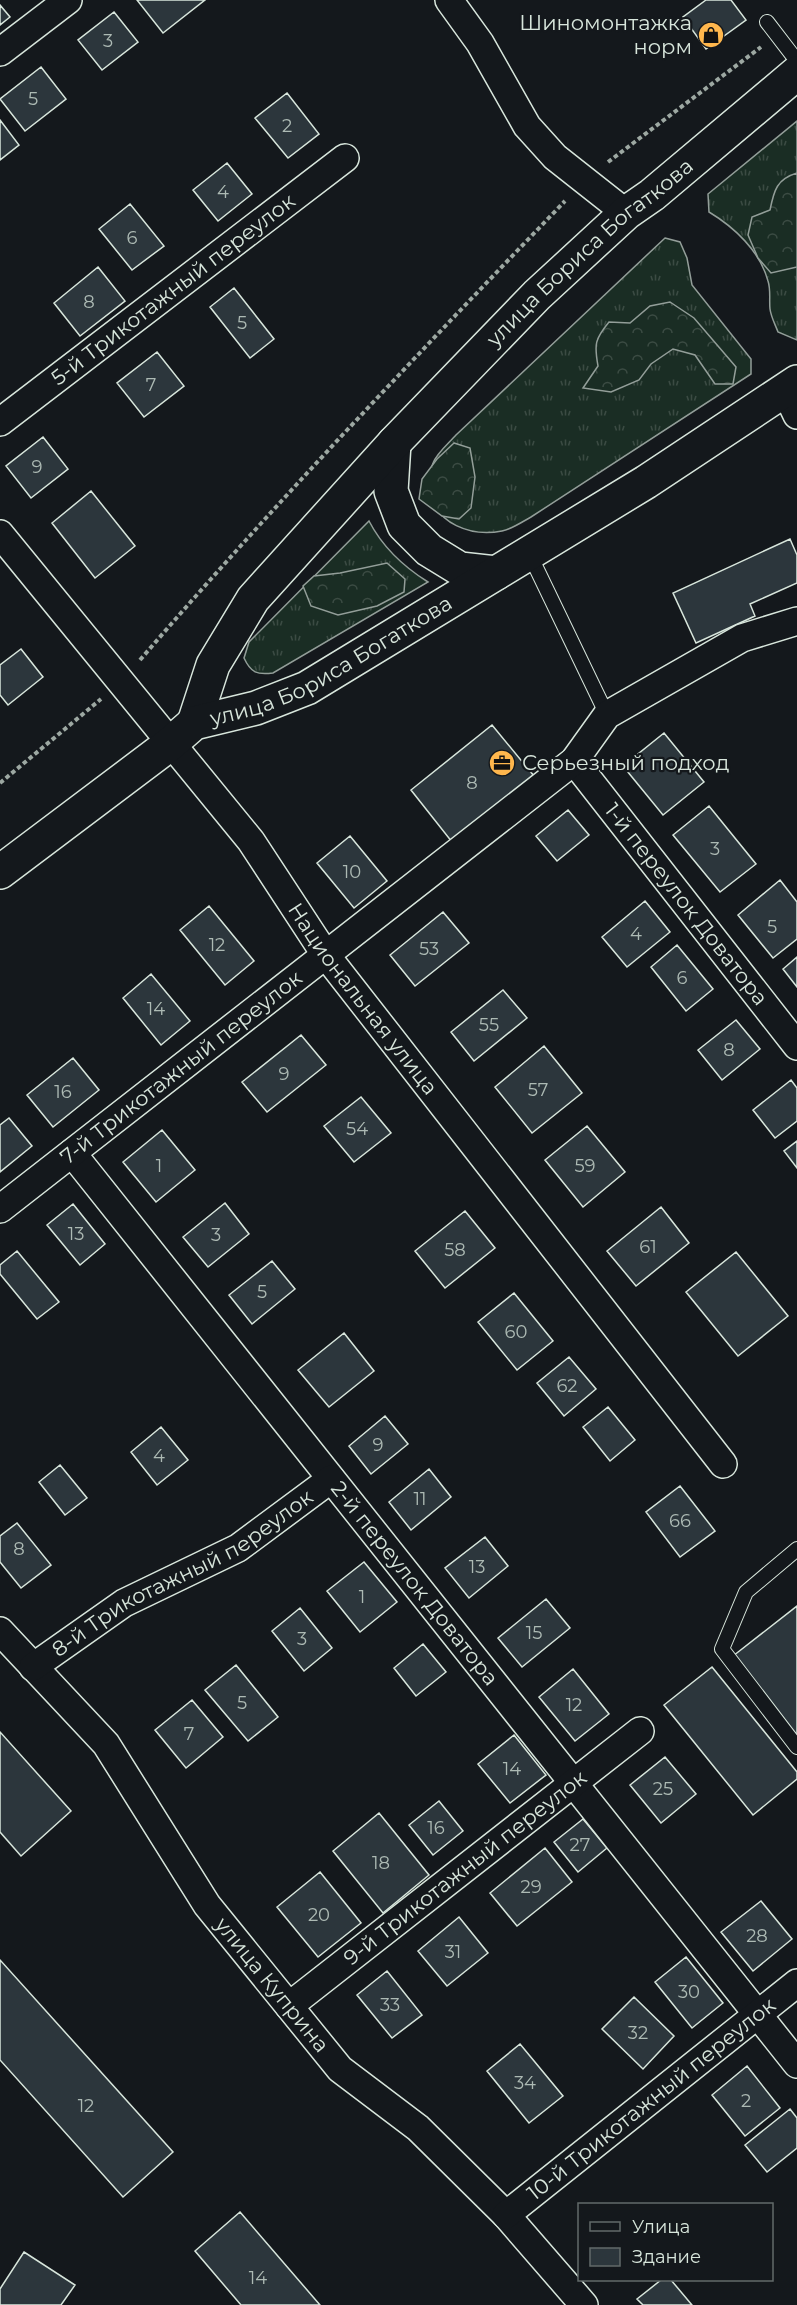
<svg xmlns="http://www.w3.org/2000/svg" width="797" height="2305" viewBox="0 0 797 2305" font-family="Montserrat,sans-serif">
  <defs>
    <pattern id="grass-tufts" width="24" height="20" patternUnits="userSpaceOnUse" patternTransform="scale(1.5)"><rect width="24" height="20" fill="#1a2d24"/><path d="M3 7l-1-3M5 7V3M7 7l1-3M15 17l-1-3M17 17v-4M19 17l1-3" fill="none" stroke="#3b4b43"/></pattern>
    <pattern id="forest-crowns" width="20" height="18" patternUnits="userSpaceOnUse" patternTransform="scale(1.5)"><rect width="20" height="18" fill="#1a2d24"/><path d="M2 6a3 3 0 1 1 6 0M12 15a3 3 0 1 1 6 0" fill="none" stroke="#3b4b43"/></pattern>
  </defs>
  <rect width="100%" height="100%" fill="#14181c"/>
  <!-- grass -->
  <path fill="url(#grass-tufts)" stroke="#939e99" stroke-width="1.5" d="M 797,121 L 797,340 L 778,332 C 775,324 771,317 770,309 C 769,300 771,290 768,281 C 760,251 734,227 709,212 L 708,194 Z
    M 665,238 L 680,242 L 687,258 L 692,285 L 751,359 L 751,374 L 531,517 C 522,522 512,529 502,531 C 472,537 434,524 431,491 C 430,481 429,472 433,463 C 437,453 449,443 456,435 Z
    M 369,521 C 382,546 404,567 428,582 L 273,673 C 257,675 251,673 244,658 L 249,642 Z"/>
  <!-- forest -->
  <path fill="url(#forest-crowns)" stroke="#939e99" stroke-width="1.5" d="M 797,173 L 797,267 L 771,273 L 758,258 L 748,235 L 752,217 L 770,210 C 774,190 777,179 797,173 Z
    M 670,302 L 694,318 L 736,367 L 733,384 L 715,384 L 695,355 L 673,349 L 651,364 L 639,380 L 611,392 L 583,388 L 598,366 C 594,344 595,339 609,322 L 630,323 L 650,306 Z
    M 454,443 L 470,448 L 475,477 L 471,508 L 459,519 L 442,516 L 419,499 L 422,479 L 437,459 Z
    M 387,563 L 405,579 L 404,592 L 377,606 L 338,615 L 311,606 L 303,586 L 314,576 L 340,573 Z"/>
  <!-- building -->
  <path fill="#2c363c" stroke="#d8e6dc" stroke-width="1.5" d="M 137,0 L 205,0 L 163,33 Z
    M 706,0 L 731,0 L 746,20 L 706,49 L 683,17 Z
    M 0,5 L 10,17 L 0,25 Z
    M 114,12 L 138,42 L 102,70 L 78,40 Z
    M 41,67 L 66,99 L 25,131 L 0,99 Z
    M 287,93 L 319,134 L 288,158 L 255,118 Z
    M 0,120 L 19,145 L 0,160 Z
    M 227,163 L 252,194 L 218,221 L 193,190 Z
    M 130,204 L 164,246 L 132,270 L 99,229 Z
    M 98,267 L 125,301 L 80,336 L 54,303 Z
    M 234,288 L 274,339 L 250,358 L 210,307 Z
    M 157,352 L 184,386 L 144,417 L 117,383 Z
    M 43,437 L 68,469 L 31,498 L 6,466 Z
    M 91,491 L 135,546 L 95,578 L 52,523 Z
    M 790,539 L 797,555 L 797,583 L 750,604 L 755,616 L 696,643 L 673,593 Z
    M 21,649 L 43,677 L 8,705 L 0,695 L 0,665 Z
    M 492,725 L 534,776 L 452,842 L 411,790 Z
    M 664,733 L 704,782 L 663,815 L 623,766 Z
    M 709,806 L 756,864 L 720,892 L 673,835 Z
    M 568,810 L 589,835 L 557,861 L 536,836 Z
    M 350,836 L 387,881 L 354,908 L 317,863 Z
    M 780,880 L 797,902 L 797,939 L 773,958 L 738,915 Z
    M 645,901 L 670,932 L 627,967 L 602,937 Z
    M 209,906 L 254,961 L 225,985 L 180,930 Z
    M 443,912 L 469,943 L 415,986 L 390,955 Z
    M 677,945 L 713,989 L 686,1011 L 651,967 Z
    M 797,957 L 797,987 L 783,969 Z
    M 151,974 L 190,1021 L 161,1045 L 123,998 Z
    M 503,990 L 527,1018 L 474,1061 L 451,1032 Z
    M 736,1020 L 760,1049 L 722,1080 L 698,1050 Z
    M 301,1035 L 326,1065 L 267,1112 L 242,1082 Z
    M 544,1046 L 582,1093 L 532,1133 L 495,1087 Z
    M 73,1058 L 99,1090 L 53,1127 L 27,1095 Z
    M 791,1080 L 797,1088 L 797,1121 L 775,1138 L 753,1110 Z
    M 361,1097 L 391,1133 L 354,1162 L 324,1126 Z
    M 9,1118 L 32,1146 L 0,1172 L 0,1125 Z
    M 587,1126 L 625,1172 L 583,1207 L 545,1160 Z
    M 162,1130 L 195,1170 L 156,1202 L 123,1162 Z
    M 797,1141 L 797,1168 L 784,1151 Z
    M 225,1203 L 249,1234 L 208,1267 L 183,1237 Z
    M 73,1204 L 105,1244 L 80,1265 L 47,1225 Z
    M 661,1207 L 689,1243 L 636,1286 L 607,1251 Z
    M 465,1211 L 495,1248 L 445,1288 L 415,1251 Z
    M 17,1251 L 59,1302 L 37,1319 L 0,1274 L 0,1265 Z
    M 736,1252 L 788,1316 L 738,1356 L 686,1292 Z
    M 272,1261 L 295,1289 L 252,1324 L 229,1295 Z
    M 514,1293 L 553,1341 L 517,1370 L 478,1322 Z
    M 344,1333 L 374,1371 L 329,1407 L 298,1370 Z
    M 569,1357 L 596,1389 L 564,1416 L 537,1383 Z
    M 608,1407 L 635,1440 L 610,1461 L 583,1427 Z
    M 385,1416 L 408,1444 L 371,1474 L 349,1446 Z
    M 161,1427 L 188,1460 L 157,1485 L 131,1452 Z
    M 60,1465 L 87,1498 L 65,1515 L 39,1482 Z
    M 429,1469 L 451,1497 L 411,1530 L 389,1502 Z
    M 680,1486 L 715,1531 L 680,1557 L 646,1512 Z
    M 17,1523 L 51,1565 L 21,1588 L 0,1562 L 0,1536 Z
    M 485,1537 L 508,1566 L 469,1598 L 445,1568 Z
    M 364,1562 L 397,1602 L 360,1632 L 327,1591 Z
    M 546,1599 L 570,1628 L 522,1667 L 498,1638 Z
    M 797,1606 L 797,1736 L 733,1656 Z
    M 300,1608 L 332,1648 L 304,1671 L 272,1631 Z
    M 423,1644 L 446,1672 L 416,1696 L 394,1668 Z
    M 236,1665 L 278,1717 L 248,1741 L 205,1690 Z
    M 712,1667 L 797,1772 L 797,1779 L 753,1815 L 664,1705 Z
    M 573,1669 L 609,1714 L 575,1741 L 539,1697 Z
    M 192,1700 L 223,1737 L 186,1768 L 155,1730 Z
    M 0,1732 L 71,1811 L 21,1856 L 0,1832 Z
    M 514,1735 L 546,1775 L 510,1803 L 478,1764 Z
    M 665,1757 L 696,1794 L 661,1823 L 630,1785 Z
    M 439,1801 L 463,1831 L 433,1855 L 409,1825 Z
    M 379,1813 L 429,1875 L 383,1913 L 333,1851 Z
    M 583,1819 L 607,1848 L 578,1872 L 554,1842 Z
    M 545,1848 L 572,1882 L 517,1926 L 490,1893 Z
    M 320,1872 L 361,1923 L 318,1957 L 277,1907 Z
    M 761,1901 L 792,1939 L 753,1971 L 721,1932 Z
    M 459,1917 L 488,1953 L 447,1986 L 418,1951 Z
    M 686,1957 L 723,2003 L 692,2028 L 655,1982 Z
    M 0,1960 L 173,2152 L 123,2197 L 0,2060 Z
    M 387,1971 L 422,2015 L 392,2038 L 357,1995 Z
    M 634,1997 L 674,2036 L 643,2069 L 602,2029 Z
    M 520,2044 L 563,2096 L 529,2123 L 487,2071 Z
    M 747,2066 L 780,2108 L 745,2136 L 712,2095 Z
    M 790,2109 L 797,2118 L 797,2148 L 767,2172 L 745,2145 Z
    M 240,2212 L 320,2305 L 241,2305 L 195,2251 Z
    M 24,2252 L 75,2285 L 61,2305 L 0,2305 L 0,2289 Z
    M 661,2280 L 671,2280 L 692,2305 L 643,2305 L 637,2299 Z"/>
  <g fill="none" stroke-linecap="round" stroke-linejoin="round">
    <!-- service casing -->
    <g stroke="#d8e6dc" stroke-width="16">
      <path id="service" d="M 767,22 L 797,61
        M 529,553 L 607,715
        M 797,1549 L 746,1592 L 722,1649 L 797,1747"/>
    </g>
    <!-- minor casing -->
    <g stroke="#d8e6dc" stroke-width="30">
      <g id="minor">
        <path d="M 449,0 L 480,43 L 527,126 L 555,157 L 626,213"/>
        <path d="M 0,52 L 68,0"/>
        <path d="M 785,390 L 797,415"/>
        <path id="s1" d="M 0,422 L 345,158"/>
        <path id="s2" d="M 0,534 L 251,841 L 325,954 L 723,1464"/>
        <path id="s3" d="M 574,761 L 797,1046"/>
        <path id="s4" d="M 72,1153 L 797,2064"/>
        <path id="s5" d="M 0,1209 L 574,761 L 607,715 L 742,638 L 797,621"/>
        <path id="s6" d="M 0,1631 L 106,1744 L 207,1905 L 340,2069 L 418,2128 L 506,2215 L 584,2305"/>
        <path id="s7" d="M 33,1667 L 124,1603 L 238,1548 L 331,1479"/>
        <path id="s8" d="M 289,2006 L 640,1731"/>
        <path id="s9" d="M 506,2215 L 797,1983"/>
      </g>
    </g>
    <!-- secondary casing -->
    <g stroke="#d8e6dc" stroke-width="36">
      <g id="secondary">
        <path d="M 394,443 L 391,491 L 404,525 L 429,550 L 460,569 L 496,573"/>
        <path id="s10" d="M 194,723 L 213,665 L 253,599 L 394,443 L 537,295 L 626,213 L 652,195 L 797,73"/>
        <path id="s11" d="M 0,872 L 170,744 L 194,723 L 256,708 L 307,688 L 646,482 L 797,382"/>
      </g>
    </g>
    <!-- path -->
    <path stroke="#9da8a2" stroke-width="4" stroke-dasharray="4.5 3" stroke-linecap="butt" d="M 608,162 L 761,47
      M 140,660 C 276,502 421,351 565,201
      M 0,783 L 101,699"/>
    <!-- service -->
    <use href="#service" stroke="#14181c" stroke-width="14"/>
    <!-- minor -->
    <use href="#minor" stroke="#14181c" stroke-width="27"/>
    <!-- secondary -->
    <use href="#secondary" stroke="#14181c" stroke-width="33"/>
  </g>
  <!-- icons -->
  <defs>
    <g id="shop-disc" transform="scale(1.35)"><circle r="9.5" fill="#ffb74d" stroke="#14181c"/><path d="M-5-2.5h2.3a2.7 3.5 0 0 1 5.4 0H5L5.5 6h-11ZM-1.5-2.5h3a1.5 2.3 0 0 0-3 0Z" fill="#111"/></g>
    <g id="office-disc" transform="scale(1.35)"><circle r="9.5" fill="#ffb74d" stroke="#14181c"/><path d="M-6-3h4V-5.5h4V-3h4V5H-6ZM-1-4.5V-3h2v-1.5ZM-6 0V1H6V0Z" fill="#111"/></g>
  </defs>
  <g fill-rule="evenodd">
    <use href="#shop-disc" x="711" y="35"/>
    <use href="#office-disc" x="502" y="763"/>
  </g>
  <g text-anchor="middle" stroke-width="4.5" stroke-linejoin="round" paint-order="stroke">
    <!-- number labels -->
    <g font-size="18" fill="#adbab4">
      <text x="108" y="47">3</text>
      <text x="33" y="105">5</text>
      <text x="287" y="132">2</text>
      <text x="223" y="198">4</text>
      <text x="132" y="244">6</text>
      <text x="89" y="308">8</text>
      <text x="242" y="329">5</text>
      <text x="151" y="391">7</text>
      <text x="37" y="473">9</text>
      <text x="472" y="789">8</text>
      <text x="715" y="855">3</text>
      <text x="352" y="878">10</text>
      <text x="772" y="933">5</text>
      <text x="636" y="940">4</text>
      <text x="217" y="951">12</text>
      <text x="429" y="955">53</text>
      <text x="682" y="984">6</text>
      <text x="156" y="1015">14</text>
      <text x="489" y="1031">55</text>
      <text x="729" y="1056">8</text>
      <text x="284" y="1080">9</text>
      <text x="538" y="1096">57</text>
      <text x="63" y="1098">16</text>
      <text x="357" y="1135">54</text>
      <text x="159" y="1172">1</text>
      <text x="585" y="1172">59</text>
      <text x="76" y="1240">13</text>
      <text x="216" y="1241">3</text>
      <text x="648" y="1253">61</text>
      <text x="455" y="1256">58</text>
      <text x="262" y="1298">5</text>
      <text x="516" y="1338">60</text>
      <text x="567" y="1392">62</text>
      <text x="378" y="1451">9</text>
      <text x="159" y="1462">4</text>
      <text x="420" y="1505">11</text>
      <text x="680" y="1527">66</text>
      <text x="19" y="1555">8</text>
      <text x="477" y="1573">13</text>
      <text x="362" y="1603">1</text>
      <text x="534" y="1639">15</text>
      <text x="302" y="1645">3</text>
      <text x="242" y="1709">5</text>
      <text x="574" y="1711">12</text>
      <text x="189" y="1740">7</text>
      <text x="512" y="1775">14</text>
      <text x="663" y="1795">25</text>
      <text x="436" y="1834">16</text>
      <text x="580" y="1851">27</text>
      <text x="381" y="1869">18</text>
      <text x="531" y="1893">29</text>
      <text x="319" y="1921">20</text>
      <text x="757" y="1942">28</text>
      <text x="453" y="1958">31</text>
      <text x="689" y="1998">30</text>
      <text x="390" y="2011">33</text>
      <text x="638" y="2039">32</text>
      <text x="525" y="2089">34</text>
      <text x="746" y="2107">2</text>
      <text x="86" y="2112">12</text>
      <text x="258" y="2284">14</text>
    </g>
    <!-- poi labels -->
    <g font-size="21" fill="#d8e6dc" stroke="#14181c" text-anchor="end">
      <text x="692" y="30">Шиномонтажка<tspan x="692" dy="24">норм</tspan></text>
      <text x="522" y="770" text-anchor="start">Серьезный подход</text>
    </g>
    <!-- street labels -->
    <g font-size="21" fill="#d8e6dc" stroke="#14181c">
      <text dy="7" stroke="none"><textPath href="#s10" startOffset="622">улица Бориса Богаткова</textPath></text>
      <text dy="7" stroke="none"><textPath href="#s1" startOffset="218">5-й Трикотажный переулок</textPath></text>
      <text dy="7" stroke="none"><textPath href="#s11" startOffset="396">улица Бориса Богаткова</textPath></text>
      <text dy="7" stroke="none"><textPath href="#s3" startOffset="182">1-й переулок Доватора</textPath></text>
      <text dy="7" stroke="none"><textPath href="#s2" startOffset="590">Национальная улица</textPath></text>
      <text dy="7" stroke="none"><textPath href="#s5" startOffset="230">7-й Трикотажный переулок</textPath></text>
      <text dy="7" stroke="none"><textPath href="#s7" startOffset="177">8-й Трикотажный переулок</textPath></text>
      <text dy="7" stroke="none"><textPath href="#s4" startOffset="550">2-й переулок Доватора</textPath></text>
      <text dy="7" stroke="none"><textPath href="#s8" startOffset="224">9-й Трикотажный переулок</textPath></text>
      <text dy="7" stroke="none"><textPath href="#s6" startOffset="448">улица Куприна</textPath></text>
      <text dy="7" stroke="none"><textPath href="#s9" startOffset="186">10-й Трикотажный переулок</textPath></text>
    </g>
  </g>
  <!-- legend -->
  <rect x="578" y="2203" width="195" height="78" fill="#14181c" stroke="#626a69" stroke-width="1.5"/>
  <rect x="590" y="2222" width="30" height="9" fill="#14181c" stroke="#626a69" stroke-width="1.5"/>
  <text x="632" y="2233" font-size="18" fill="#d8e6dc">Улица</text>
  <rect x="590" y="2248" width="30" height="18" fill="#2c363c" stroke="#626a69" stroke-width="1.5"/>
  <text x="632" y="2263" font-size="18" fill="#d8e6dc">Здание</text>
</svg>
